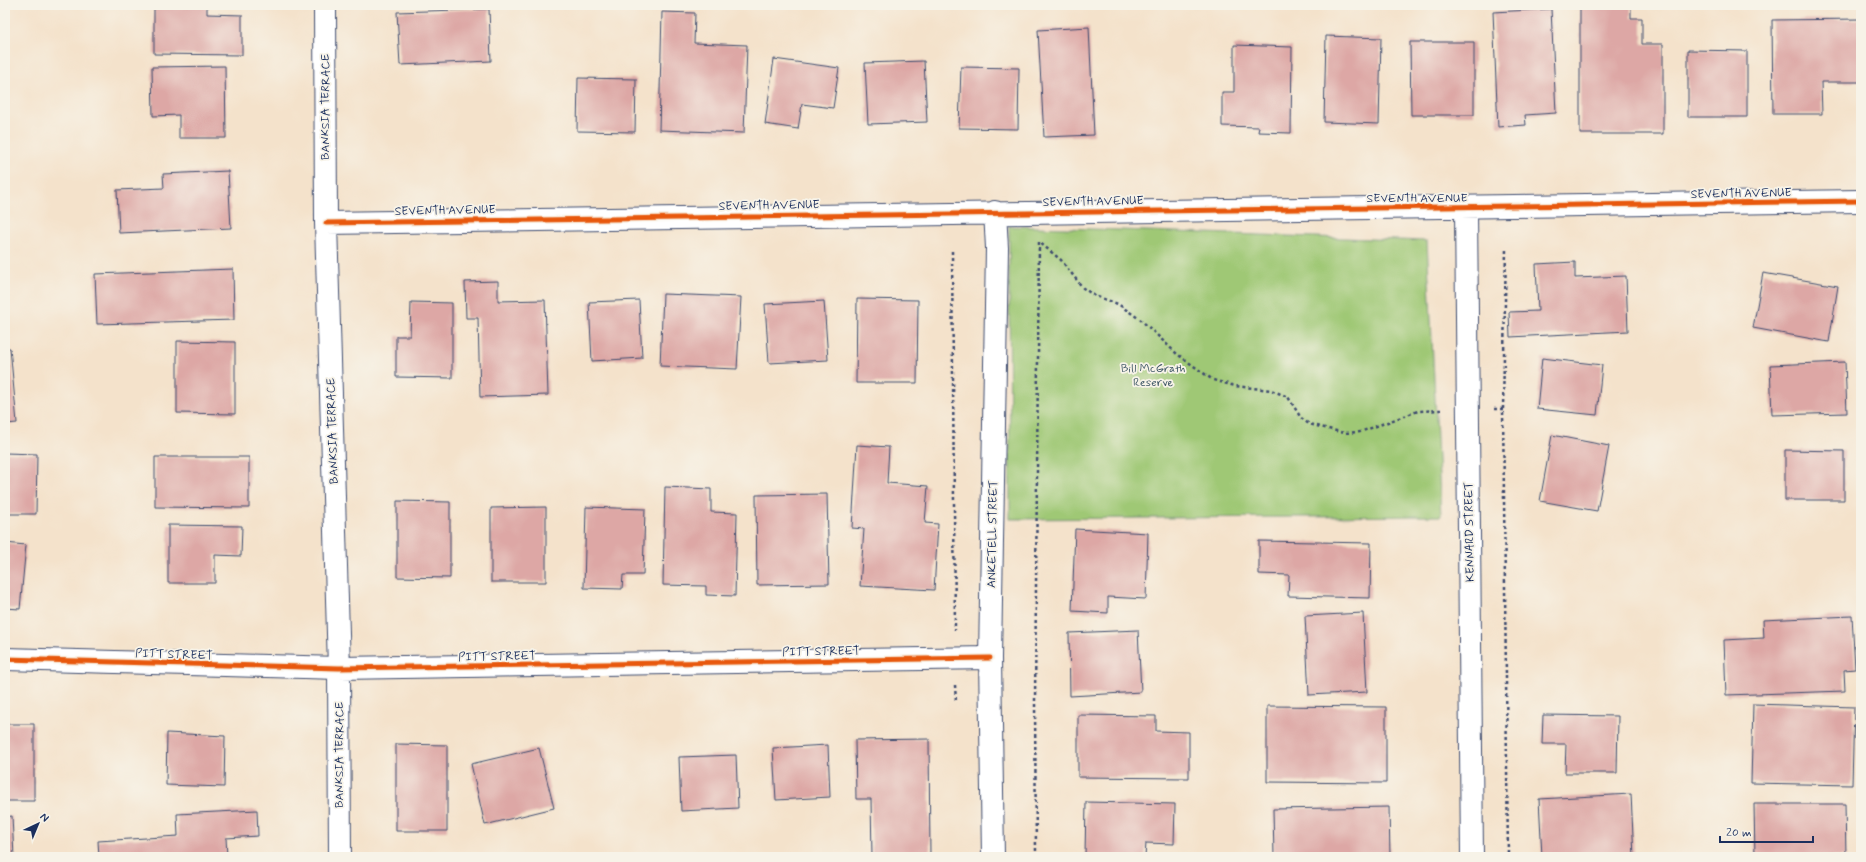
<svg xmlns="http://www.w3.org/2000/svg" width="1866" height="862" viewBox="0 0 1866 862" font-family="Mynerve,sans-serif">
  <rect width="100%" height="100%" fill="#f7f3e8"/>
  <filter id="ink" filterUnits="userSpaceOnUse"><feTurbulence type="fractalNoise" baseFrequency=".025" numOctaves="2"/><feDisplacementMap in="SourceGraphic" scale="8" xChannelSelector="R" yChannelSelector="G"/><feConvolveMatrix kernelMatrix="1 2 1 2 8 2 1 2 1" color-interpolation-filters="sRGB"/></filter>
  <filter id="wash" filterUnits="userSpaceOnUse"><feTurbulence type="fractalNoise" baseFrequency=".012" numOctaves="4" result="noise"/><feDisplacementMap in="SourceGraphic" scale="16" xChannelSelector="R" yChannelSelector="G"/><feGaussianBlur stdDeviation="0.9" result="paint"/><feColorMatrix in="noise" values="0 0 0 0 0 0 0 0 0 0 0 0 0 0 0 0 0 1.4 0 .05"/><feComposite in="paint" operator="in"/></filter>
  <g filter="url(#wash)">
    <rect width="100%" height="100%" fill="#f4e2cb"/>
    <!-- green -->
    <path fill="#9fc874" stroke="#5d7c69" d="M 1009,226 L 1427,241 L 1441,516 L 1010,519 Z"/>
    <g id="blocks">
      <!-- building -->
      <path fill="#dda7a5" d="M 154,5 L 207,5 L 207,14 L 242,15 L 242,55 L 154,54 Z
        M 1580,5 L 1631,5 L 1631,18 L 1642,18 L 1642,44 L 1663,44 L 1663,134 L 1580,134 Z
        M 489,9 L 491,61 L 400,65 L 397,12 Z
        M 1551,9 L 1556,113 L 1525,115 L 1526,125 L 1498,127 L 1493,12 Z
        M 662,12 L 695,13 L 694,43 L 747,45 L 744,133 L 659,130 Z
        M 1861,19 L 1861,82 L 1821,82 L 1822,114 L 1773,114 L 1772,20 Z
        M 1089,27 L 1094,135 L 1044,137 L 1038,30 Z
        M 1326,36 L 1381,38 L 1379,124 L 1324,122 Z
        M 1410,42 L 1474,42 L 1474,115 L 1411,115 Z
        M 1234,45 L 1292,47 L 1291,133 L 1258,132 L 1259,127 L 1222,126 L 1222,92 L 1234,92 Z
        M 1688,50 L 1747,51 L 1747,117 L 1688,117 Z
        M 774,59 L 839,68 L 833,108 L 802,104 L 798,129 L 765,124 Z
        M 924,61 L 927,122 L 868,124 L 865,63 Z
        M 225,66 L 226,138 L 179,138 L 179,115 L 153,116 L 152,67 Z
        M 961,67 L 1019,68 L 1018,129 L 959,128 Z
        M 578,78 L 636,79 L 635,132 L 577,131 Z
        M 5,80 L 9,80 L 7,148 L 5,148 Z
        M 228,171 L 231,228 L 119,233 L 117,190 L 164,188 L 163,174 Z
        M 1575,262 L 1575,278 L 1626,276 L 1628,331 L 1510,337 L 1509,312 L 1538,311 L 1536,264 Z
        M 233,269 L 234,320 L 97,324 L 95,274 Z
        M 1763,273 L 1838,286 L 1829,342 L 1753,328 Z
        M 498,281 L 498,301 L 545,300 L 548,395 L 480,397 L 478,318 L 466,318 L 465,282 Z
        M 663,294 L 741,297 L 737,369 L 660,366 Z
        M 857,299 L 918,300 L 917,383 L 856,383 Z
        M 639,300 L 642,358 L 592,361 L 589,302 Z
        M 824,301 L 828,360 L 769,363 L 765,304 Z
        M 411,302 L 452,303 L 452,378 L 396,377 L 396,336 L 410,336 Z
        M 177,341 L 235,342 L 235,414 L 177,413 Z
        M 5,348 L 10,348 L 17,423 L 5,424 Z
        M 1542,358 L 1602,365 L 1597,415 L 1537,409 Z
        M 1845,362 L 1847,413 L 1772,415 L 1770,365 Z
        M 1552,435 L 1609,446 L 1597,511 L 1540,501 Z
        M 857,445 L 889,447 L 887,483 L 928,486 L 925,523 L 938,524 L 934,590 L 860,586 L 864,529 L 852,528 Z
        M 1785,450 L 1844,451 L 1844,500 L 1785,500 Z
        M 5,453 L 37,454 L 36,514 L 5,514 Z
        M 155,457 L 249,457 L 249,508 L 155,507 Z
        M 665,487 L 711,489 L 711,512 L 737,513 L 735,596 L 706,595 L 706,586 L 663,585 Z
        M 827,494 L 829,584 L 757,585 L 756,495 Z
        M 397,501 L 450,502 L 450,578 L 397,577 Z
        M 546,507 L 546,582 L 491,582 L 491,508 Z
        M 586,507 L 645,509 L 643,575 L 623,575 L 622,589 L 584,588 Z
        M 168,525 L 242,526 L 241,556 L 215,555 L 215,583 L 168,583 Z
        M 1075,529 L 1148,533 L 1146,599 L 1108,597 L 1108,613 L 1072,611 Z
        M 1259,541 L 1371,543 L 1370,598 L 1288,596 L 1289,575 L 1259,574 Z
        M 5,543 L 26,545 L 20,609 L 5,608 Z
        M 1363,613 L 1367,692 L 1309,695 L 1305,616 Z
        M 1852,616 L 1855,669 L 1844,670 L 1845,691 L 1726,695 L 1724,640 L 1764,638 L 1763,620 Z
        M 1138,630 L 1141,692 L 1070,696 L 1069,633 Z
        M 1753,704 L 1854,707 L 1852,785 L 1751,783 Z
        M 1267,706 L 1386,707 L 1386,783 L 1267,782 Z
        M 1078,715 L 1156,716 L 1156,731 L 1189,732 L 1189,778 L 1078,777 Z
        M 1543,715 L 1618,716 L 1617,773 L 1565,773 L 1566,744 L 1542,744 Z
        M 5,724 L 34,724 L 34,801 L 5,801 Z
        M 167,733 L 225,736 L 224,787 L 166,785 Z
        M 929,739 L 930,857 L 872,857 L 871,799 L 856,799 L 855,740 Z
        M 396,744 L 447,745 L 447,831 L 396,831 Z
        M 828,745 L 830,797 L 776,800 L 773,748 Z
        M 539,748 L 554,808 L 485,825 L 471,764 Z
        M 736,755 L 738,808 L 681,811 L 679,757 Z
        M 1631,794 L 1634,857 L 1542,857 L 1539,799 Z
        M 1086,802 L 1175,804 L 1174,844 L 1146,843 L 1145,857 L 1085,857 Z
        M 1754,804 L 1845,804 L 1846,857 L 1755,857 Z
        M 1389,807 L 1390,857 L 1274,857 L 1273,809 Z
        M 257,810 L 258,836 L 226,838 L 227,857 L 99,857 L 98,841 L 178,836 L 177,814 Z
        M 12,816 L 14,857 L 5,857 L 5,817 Z"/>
    </g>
  </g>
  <g filter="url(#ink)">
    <use href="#blocks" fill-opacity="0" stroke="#3c4a6e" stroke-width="1"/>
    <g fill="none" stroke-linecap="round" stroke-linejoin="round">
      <!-- street casing -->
      <g stroke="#3c4a6e" stroke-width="24">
        <path id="street" d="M 325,5 L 326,223 L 339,668 L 340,857
          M 1466,208 L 1472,857
          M 326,223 L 1861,201
          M 5,659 L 339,668 L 990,658
          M 993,857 L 990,658 L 997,248 L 995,212"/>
      </g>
      <!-- path -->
      <path stroke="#3c4a6e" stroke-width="2.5" stroke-dasharray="3 3" stroke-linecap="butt" d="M 952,251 L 955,630
        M 1494,409 L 1503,409 L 1508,857
        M 1503,409 L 1506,248
        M 955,685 L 956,702
        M 1036,857 L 1035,702 L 1039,242 L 1061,260 L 1083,288 L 1095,296 L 1118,304 L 1141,320 L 1177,354 L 1213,380 L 1235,386 L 1271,390 L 1288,397 L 1301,418 L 1309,424 L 1344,433 L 1360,432 L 1418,411 L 1441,410"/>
      <!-- street -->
      <use href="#street" stroke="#fff" stroke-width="22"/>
      <!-- cycleway casing -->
      <g stroke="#f7f3e8" stroke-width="8">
        <path id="cycleway" d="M 326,223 L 1861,201
          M 5,659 L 339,668 L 990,658"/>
      </g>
      <!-- cycleway -->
      <use href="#cycleway" stroke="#e8590c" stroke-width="5"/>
    </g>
  </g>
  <g text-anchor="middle" stroke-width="3.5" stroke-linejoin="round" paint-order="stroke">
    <!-- street labels -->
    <g font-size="12" fill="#1b2f5e" stroke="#f7f3e8">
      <text transform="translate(325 107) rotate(-90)" y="4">BANKSIA TERRACE</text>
      <text transform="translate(1741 193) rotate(-1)" y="4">SEVENTH AVENUE</text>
      <text x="1417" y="202">SEVENTH AVENUE</text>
      <text transform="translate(1093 201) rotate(-1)" y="4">SEVENTH AVENUE</text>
      <text transform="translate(769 205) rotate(-1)" y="4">SEVENTH AVENUE</text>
      <text transform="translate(445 210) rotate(-1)" y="4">SEVENTH AVENUE</text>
      <text transform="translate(332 431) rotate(-92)" y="4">BANKSIA TERRACE</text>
      <text transform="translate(1469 532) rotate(-91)" y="4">KENNARD STREET</text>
      <text transform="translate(992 534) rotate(-89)" y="4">ANKETELL STREET</text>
      <text transform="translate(821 651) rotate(-1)" y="4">PITT STREET</text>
      <text transform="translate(174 654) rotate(2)" y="4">PITT STREET</text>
      <text transform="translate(497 656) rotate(-1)" y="4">PITT STREET</text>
      <text transform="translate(339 755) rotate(-90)" y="4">BANKSIA TERRACE</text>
    </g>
    <!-- park labels -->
    <g font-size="12" fill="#3c5564" stroke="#f7f3e8">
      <text x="1153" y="372">Bill McGrath<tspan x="1153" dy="14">Reserve</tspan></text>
    </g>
  </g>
  <!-- margin -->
  <rect width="1866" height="862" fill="none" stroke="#f7f3e8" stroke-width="20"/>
  <!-- north arrow -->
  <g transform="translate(38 824) rotate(44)" stroke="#f7f3e8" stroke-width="3" paint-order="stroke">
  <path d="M0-3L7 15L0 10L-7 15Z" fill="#1b2f5e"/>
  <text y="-6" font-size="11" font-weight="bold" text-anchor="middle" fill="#1b2f5e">N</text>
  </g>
  <!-- scale -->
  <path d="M1720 836v6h93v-6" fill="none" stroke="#1b2f5e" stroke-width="2"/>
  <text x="1726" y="836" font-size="12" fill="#1b2f5e" stroke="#f7f3e8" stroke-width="3" paint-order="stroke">20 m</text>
</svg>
